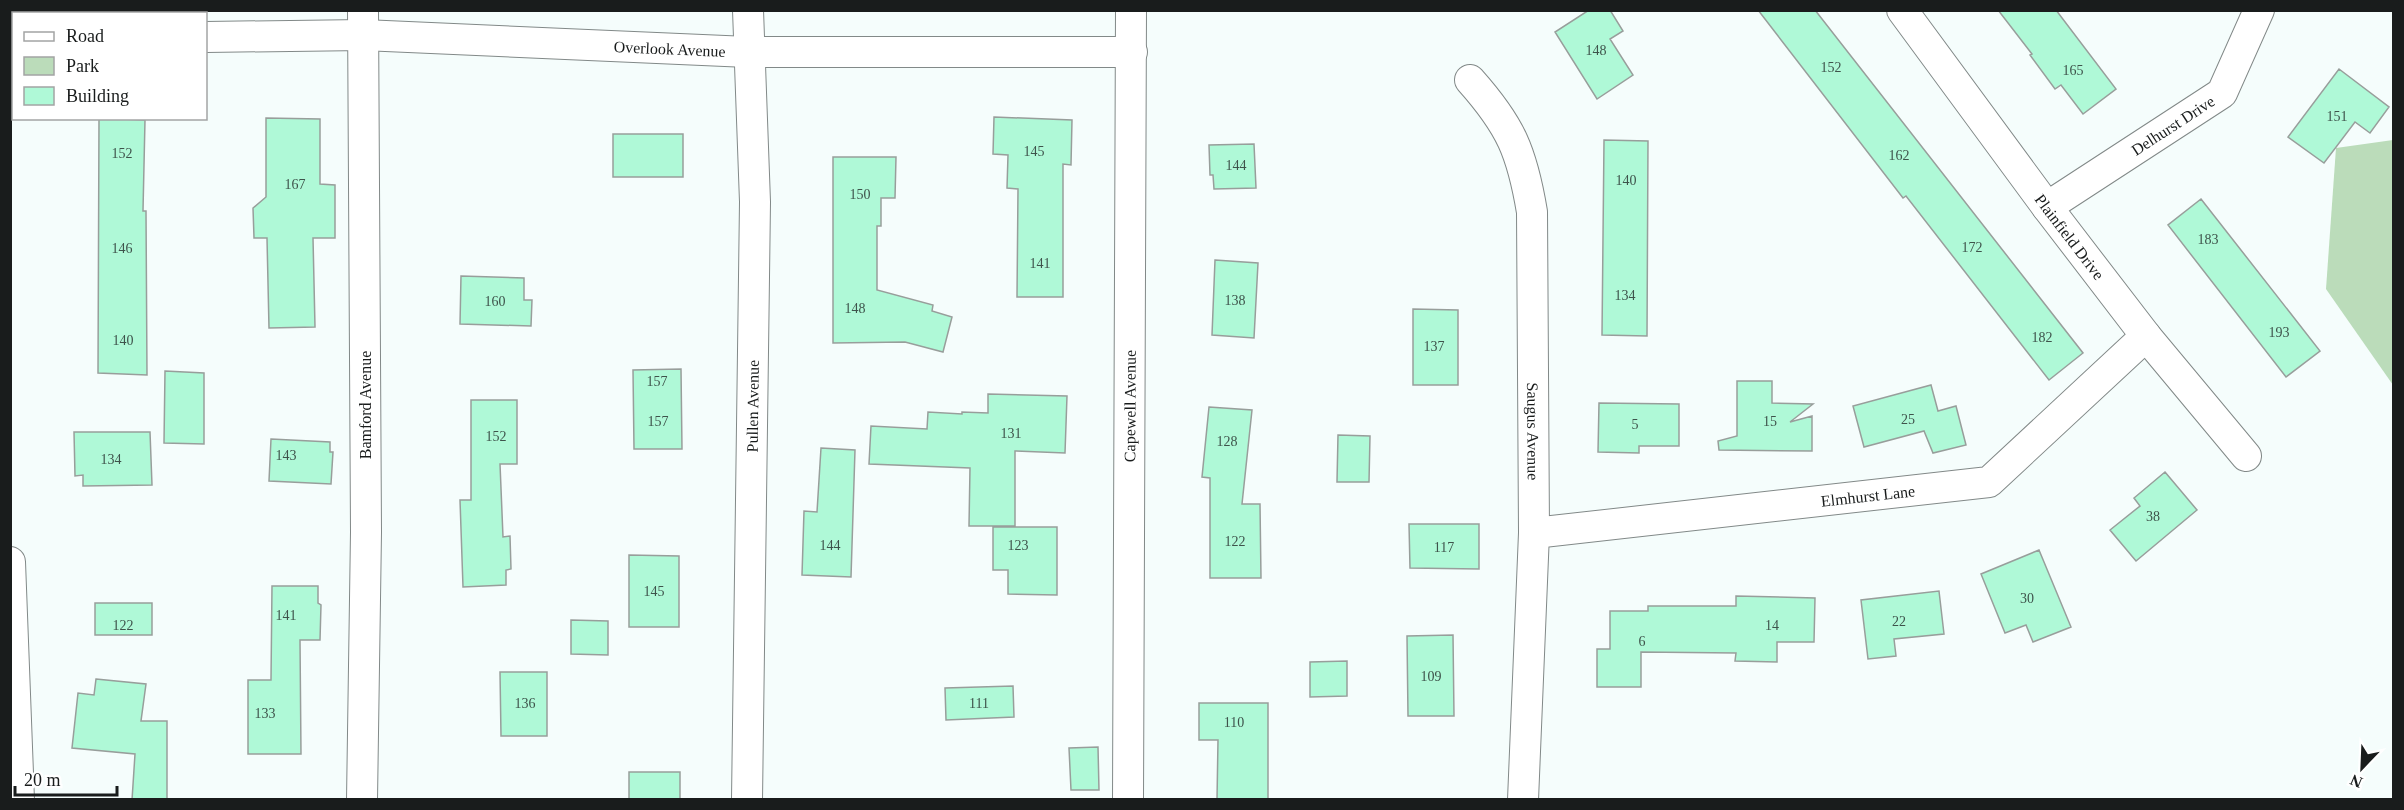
<svg xmlns="http://www.w3.org/2000/svg" width="2404" height="810" viewBox="0 0 2404 810" font-family="Georgia,serif">
  <rect width="100%" height="100%" fill="#f5fdfc"/>
  <!-- green -->
  <path fill="#bbdcba" d="M 2393,140 L 2394,140 L 2393,385 L 2326,289 L 2336,148 Z"/>
  <!-- building -->
  <path fill="#aff9d7" stroke="#989e9b" stroke-width="1.5" d="M 1589,10 L 1610,10 L 1623,31 L 1610,39 L 1633,75 L 1597,99 L 1555,32 Z
    M 1758,10 L 1815,10 L 2083,353 L 2049,380 L 1906,196 L 1903,198 Z
    M 1998,10 L 2056,10 L 2116,89 L 2083,114 L 2061,85 L 2055,89 L 2030,55 L 2032,54 Z
    M 2339,69 L 2389,107 L 2370,133 L 2355,122 L 2324,163 L 2288,137 Z
    M 994,117 L 1072,120 L 1071,165 L 1063,164 L 1063,297 L 1017,297 L 1018,189 L 1007,188 L 1008,155 L 993,154 Z
    M 99,118 L 145,120 L 143,211 L 146,211 L 147,375 L 98,373 Z
    M 266,118 L 320,119 L 320,184 L 335,185 L 335,238 L 313,238 L 315,327 L 269,328 L 267,238 L 254,238 L 253,208 L 266,197 Z
    M 613,134 L 683,134 L 683,177 L 613,177 Z
    M 1604,140 L 1648,141 L 1647,336 L 1602,335 Z
    M 1254,144 L 1256,188 L 1214,189 L 1213,175 L 1210,175 L 1209,145 Z
    M 833,157 L 896,157 L 895,198 L 881,198 L 881,226 L 877,226 L 877,290 L 933,305 L 932,311 L 952,317 L 943,352 L 905,342 L 833,343 Z
    M 2201,199 L 2320,351 L 2286,377 L 2168,225 Z
    M 1215,260 L 1258,263 L 1254,338 L 1212,335 Z
    M 461,276 L 524,278 L 524,300 L 532,300 L 531,326 L 460,324 Z
    M 1413,309 L 1458,310 L 1458,385 L 1413,385 Z
    M 681,369 L 682,449 L 634,449 L 633,370 Z
    M 165,371 L 204,373 L 204,444 L 164,443 Z
    M 1737,381 L 1772,381 L 1772,403 L 1813,404 L 1790,422 L 1812,416 L 1812,451 L 1719,450 L 1718,441 L 1737,436 Z
    M 1931,385 L 1938,411 L 1956,406 L 1966,445 L 1933,453 L 1924,431 L 1864,447 L 1853,406 Z
    M 988,394 L 1067,396 L 1065,453 L 1015,451 L 1015,526 L 969,526 L 970,468 L 869,464 L 871,426 L 927,429 L 928,412 L 962,414 L 962,412 L 988,413 Z
    M 471,400 L 517,400 L 517,464 L 500,464 L 503,537 L 510,536 L 511,569 L 506,570 L 506,585 L 463,587 L 460,500 L 471,500 Z
    M 1599,403 L 1679,404 L 1679,446 L 1639,446 L 1639,453 L 1598,452 Z
    M 1209,407 L 1252,410 L 1242,504 L 1260,504 L 1261,578 L 1210,578 L 1210,478 L 1202,477 Z
    M 74,432 L 150,432 L 152,485 L 83,486 L 83,475 L 75,476 Z
    M 1338,435 L 1370,436 L 1369,482 L 1337,482 Z
    M 271,439 L 330,442 L 330,452 L 333,452 L 331,484 L 269,481 Z
    M 821,448 L 855,450 L 851,577 L 802,575 L 804,511 L 817,512 Z
    M 2165,472 L 2197,510 L 2136,561 L 2110,530 L 2140,506 L 2134,498 Z
    M 1409,524 L 1479,524 L 1479,569 L 1410,568 Z
    M 993,527 L 1057,527 L 1057,595 L 1008,594 L 1008,570 L 993,570 Z
    M 2039,550 L 2071,627 L 2033,642 L 2026,625 L 2005,633 L 1981,574 Z
    M 629,555 L 679,556 L 679,627 L 629,627 Z
    M 272,586 L 318,586 L 318,603 L 321,605 L 320,640 L 300,640 L 301,754 L 248,754 L 248,680 L 271,680 Z
    M 1939,591 L 1944,634 L 1894,639 L 1896,656 L 1868,659 L 1861,600 Z
    M 1736,596 L 1815,598 L 1814,642 L 1777,642 L 1777,662 L 1735,661 L 1736,653 L 1641,652 L 1641,687 L 1597,687 L 1597,649 L 1610,649 L 1610,611 L 1648,611 L 1648,606 L 1736,606 Z
    M 95,603 L 152,603 L 152,635 L 95,635 Z
    M 571,620 L 608,621 L 608,655 L 571,654 Z
    M 1453,635 L 1454,716 L 1408,716 L 1407,636 Z
    M 1347,661 L 1347,696 L 1310,697 L 1310,662 Z
    M 500,672 L 547,672 L 547,736 L 501,736 Z
    M 96,679 L 146,684 L 141,721 L 167,721 L 167,800 L 132,800 L 135,754 L 72,748 L 78,693 L 94,695 Z
    M 1013,686 L 1014,717 L 946,720 L 945,688 Z
    M 1199,703 L 1268,703 L 1268,800 L 1217,800 L 1218,740 L 1199,740 Z
    M 1098,747 L 1099,790 L 1071,790 L 1069,748 Z
    M 629,772 L 680,772 L 680,800 L 629,800 Z"/>
  <g fill="none" stroke-linecap="round" stroke-linejoin="round">
    <!-- minor casing -->
    <g stroke="#828988" stroke-width="32">
      <g id="minor">
        <path id="s1" d="M 1902,10 L 2047,207 L 2146,336 L 2246,456"/>
        <path id="s2" d="M 206,37 L 363,35 L 748,52 L 1132,52"/>
        <path d="M 10,39 L 14,39"/>
        <path id="s3" d="M 1470,80 C 1511,126 1522,152 1532,212 L 1534,533 L 1523,800"/>
        <path id="s4" d="M 2047,207 L 2222,93 L 2259,10"/>
        <path id="s5" d="M 1534,533 L 1989,482 L 2146,336"/>
        <path d="M 10,562 L 19,800"/>
        <path d="M 362,800 L 366,532 L 363,10"/>
        <path id="s6" d="M 747,800 L 755,202 L 748,10"/>
        <path id="s7" d="M 1128,800 L 1131,10"/>
      </g>
    </g>
    <!-- minor -->
    <use href="#minor" stroke="#fff" stroke-width="30"/>
  </g>
  <g text-anchor="middle" stroke-width="6" stroke-linejoin="round" paint-order="stroke">
    <!-- number labels -->
    <g font-size="14" fill="#3e534b">
      <text x="1596" y="55">148</text>
      <text x="1831" y="72">152</text>
      <text x="2073" y="75">165</text>
      <text x="2337" y="121">151</text>
      <text x="1034" y="156">145</text>
      <text x="122" y="158">152</text>
      <text x="1899" y="160">162</text>
      <text x="1236" y="170">144</text>
      <text x="1626" y="185">140</text>
      <text x="295" y="189">167</text>
      <text x="860" y="199">150</text>
      <text x="2208" y="244">183</text>
      <text x="1972" y="252">172</text>
      <text x="122" y="253">146</text>
      <text x="1040" y="268">141</text>
      <text x="1625" y="300">134</text>
      <text x="1235" y="305">138</text>
      <text x="495" y="306">160</text>
      <text x="855" y="313">148</text>
      <text x="2279" y="337">193</text>
      <text x="2042" y="342">182</text>
      <text x="123" y="345">140</text>
      <text x="1434" y="351">137</text>
      <text x="657" y="386">157</text>
      <text x="1908" y="424">25</text>
      <text x="658" y="426">157</text>
      <text x="1770" y="426">15</text>
      <text x="1635" y="429">5</text>
      <text x="1011" y="438">131</text>
      <text x="496" y="441">152</text>
      <text x="1227" y="446">128</text>
      <text x="286" y="460">143</text>
      <text x="111" y="464">134</text>
      <text x="2153" y="521">38</text>
      <text x="1235" y="546">122</text>
      <text x="830" y="550">144</text>
      <text x="1018" y="550">123</text>
      <text x="1444" y="552">117</text>
      <text x="654" y="596">145</text>
      <text x="2027" y="603">30</text>
      <text x="286" y="620">141</text>
      <text x="1899" y="626">22</text>
      <text x="123" y="630">122</text>
      <text x="1772" y="630">14</text>
      <text x="1642" y="646">6</text>
      <text x="1431" y="681">109</text>
      <text x="525" y="708">136</text>
      <text x="979" y="708">111</text>
      <text x="265" y="718">133</text>
      <text x="1234" y="727">110</text>
    </g>
    <!-- street labels -->
    <g font-size="16" fill="#191c1c" stroke="#fff">
      <text dy="6" stroke="none"><textPath href="#s2" startOffset="464">Overlook Avenue</textPath></text>
      <text dy="6" stroke="none"><textPath href="#s4" startOffset="150">Delhurst Drive</textPath></text>
      <text dy="6" stroke="none"><textPath href="#s1" startOffset="282">Plainfield Drive</textPath></text>
      <text transform="translate(365 405) rotate(-90)" y="6">Bamford Avenue</text>
      <text dy="6" stroke="none"><textPath href="#s6" startOffset="394">Pullen Avenue</textPath></text>
      <text dy="6" stroke="none"><textPath href="#s7" startOffset="394">Capewell Avenue</textPath></text>
      <text dy="6" stroke="none"><textPath href="#s3" startOffset="368">Saugus Avenue</textPath></text>
      <text dy="6" stroke="none"><textPath href="#s5" startOffset="336">Elmhurst Lane</textPath></text>
    </g>
  </g>
  <!-- border -->
  <rect width="2404" height="810" fill="none" stroke="#191c1c" stroke-width="24"/>
  <!-- legend -->
  <rect x="12" y="12" width="195" height="108" fill="#ffffff" stroke="#a3a4a4" stroke-width="1.5"/>
  <rect x="24" y="32" width="30" height="9" fill="#ffffff" stroke="#a3a4a4" stroke-width="1.5"/>
  <text x="66" y="42" font-size="18" fill="#191c1c">Road</text>
  <rect x="24" y="57" width="30" height="18" fill="#bbdcba" stroke="#a3a4a4" stroke-width="1.5"/>
  <text x="66" y="72" font-size="18" fill="#191c1c">Park</text>
  <rect x="24" y="87" width="30" height="18" fill="#aff9d7" stroke="#a3a4a4" stroke-width="1.5"/>
  <text x="66" y="102" font-size="18" fill="#191c1c">Building</text>
  <!-- north arrow -->
  <g transform="translate(2362 768) rotate(203)" stroke="#ffffff" stroke-width="4.5" paint-order="stroke">
  <path d="M0-4.5L10 22L0 15L-10 22Z" fill="#191c1c"/>
  <text y="-9" font-size="16" font-weight="bold" text-anchor="middle" fill="#191c1c">N</text>
  </g>
  <!-- scale -->
  <path d="M15 786v9h102v-9" fill="none" stroke="#191c1c" stroke-width="3"/>
  <text x="24" y="786" font-size="18" fill="#191c1c" stroke="#ffffff" stroke-width="4.5" paint-order="stroke">20 m</text>
</svg>
